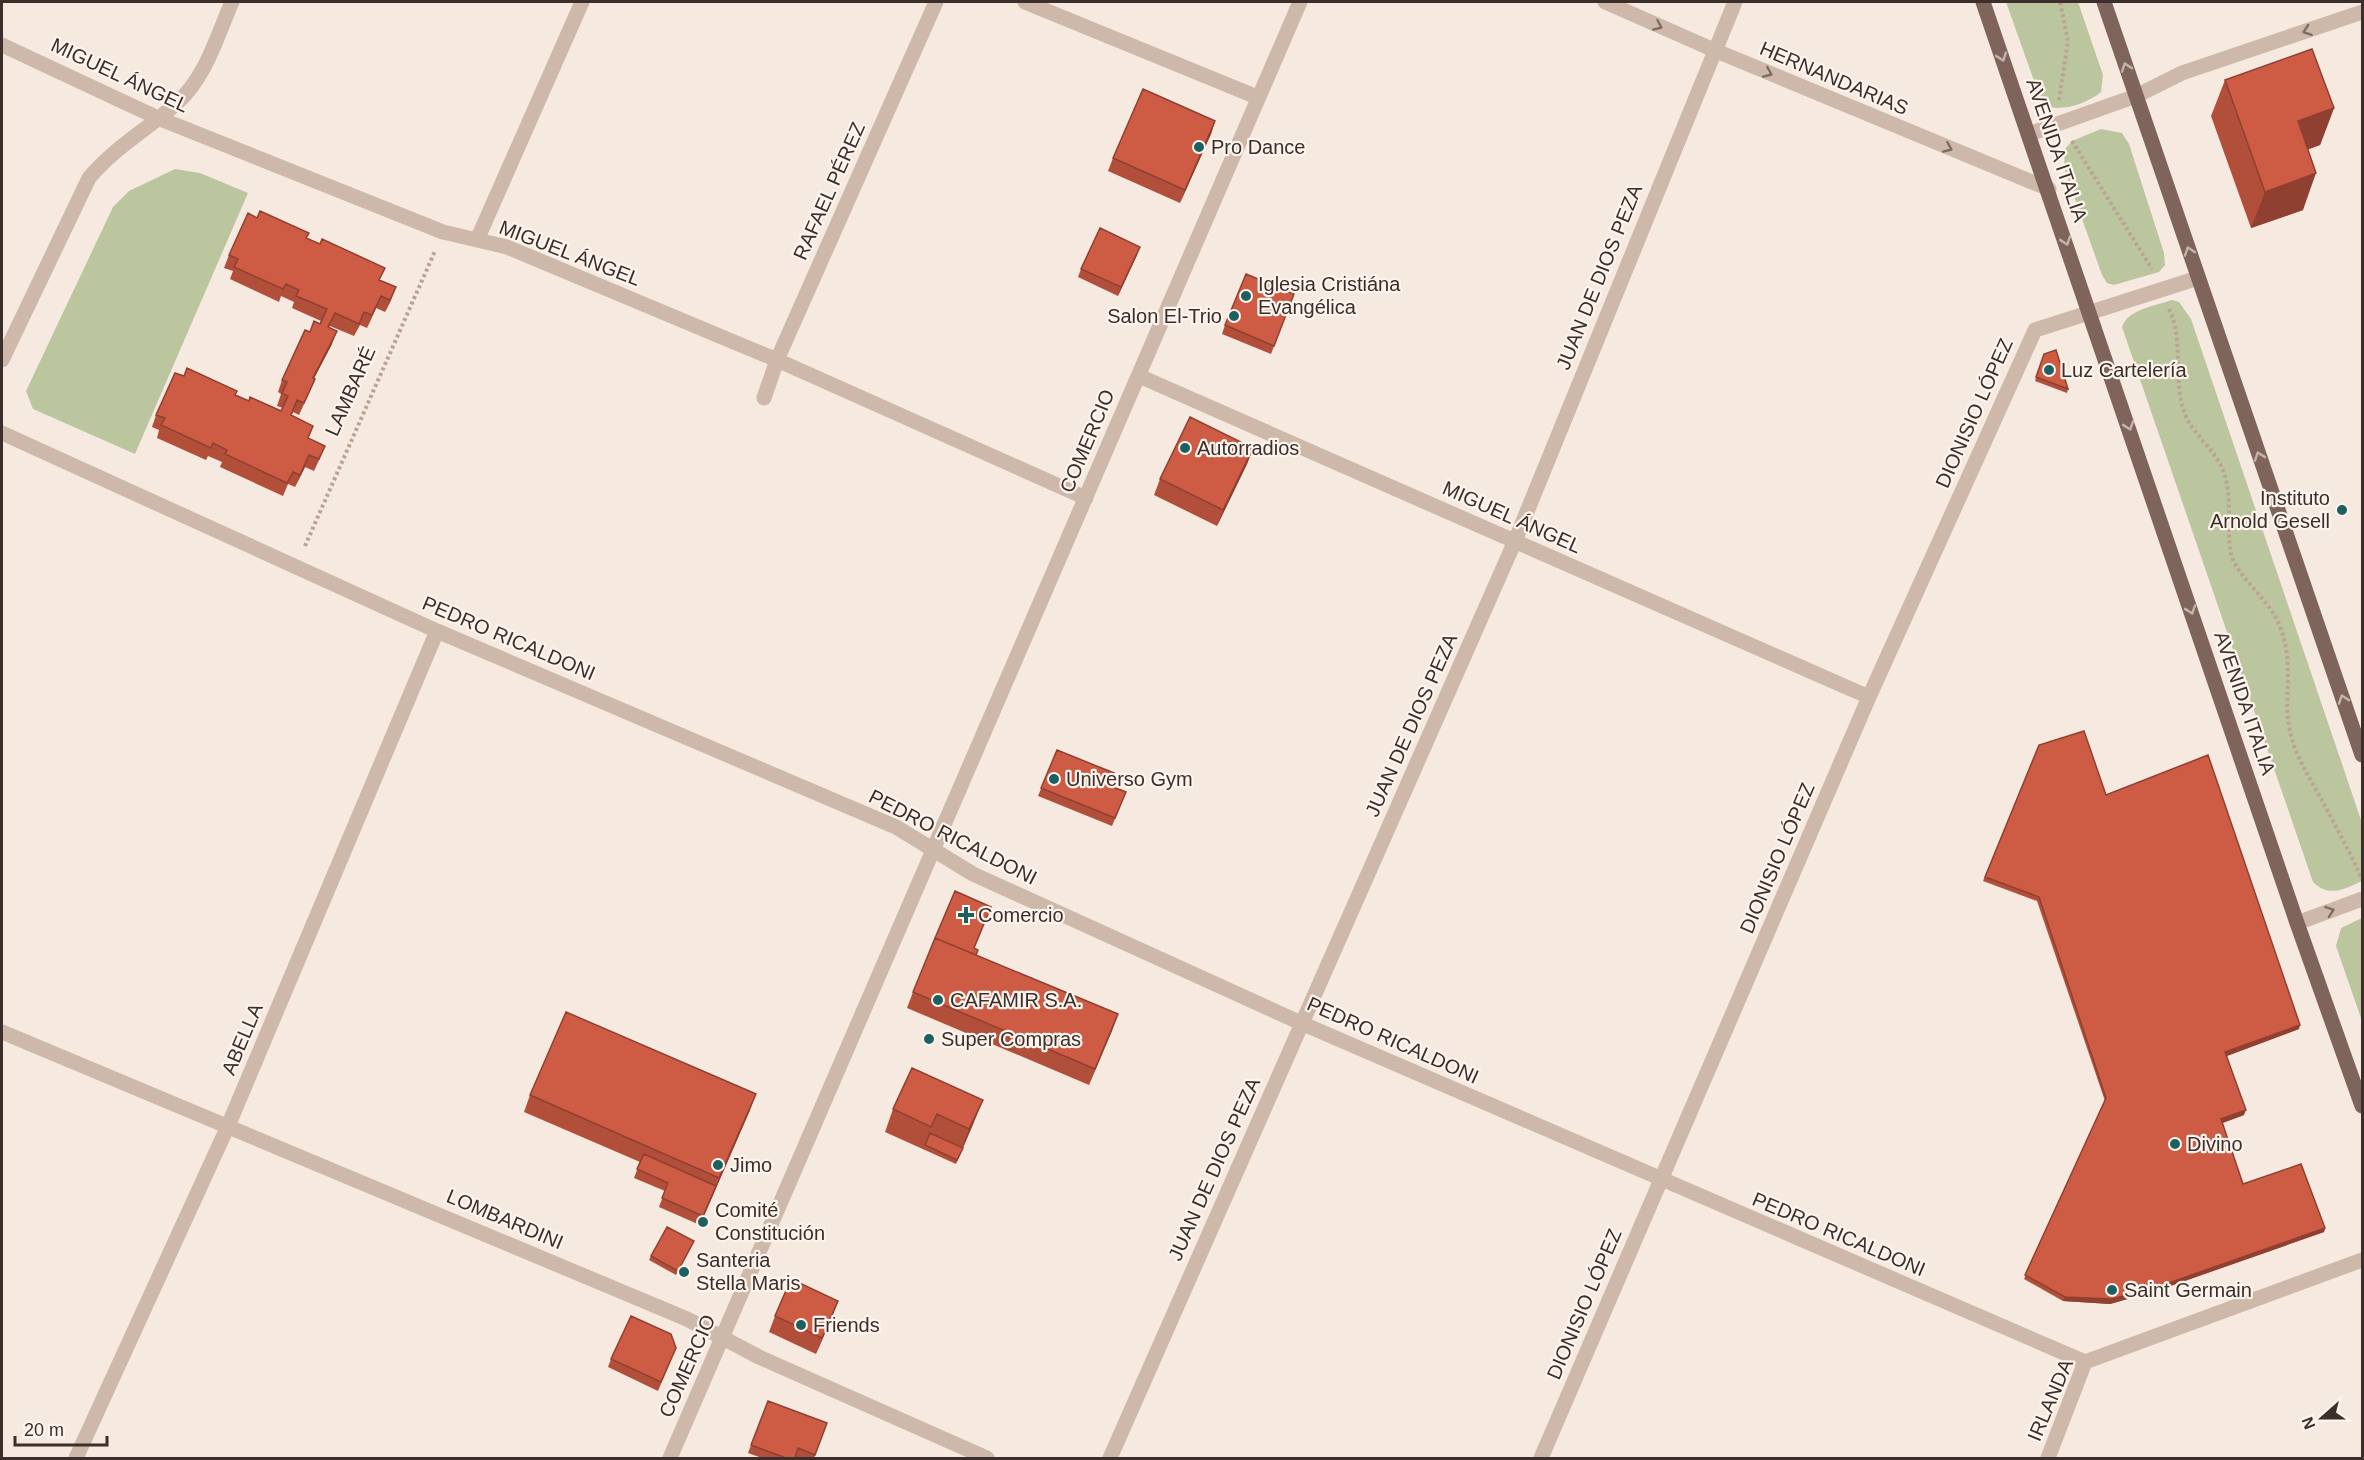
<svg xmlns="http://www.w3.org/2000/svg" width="2364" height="1460" viewBox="0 0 2364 1460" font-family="Helvetica,sans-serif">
  <rect width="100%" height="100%" fill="#f5e9e0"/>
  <!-- green -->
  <path fill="#bbc69e" d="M 2006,2 L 2078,2 L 2103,75 L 2101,92 C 2088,103 2062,112 2046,106 L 2038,92 Z
    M 2101,129 L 2122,133 L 2129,144 L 2164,253 L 2165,265 L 2159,272 L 2114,285 L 2107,283 L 2102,275 L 2064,168 L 2065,149 L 2072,141 Z
    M 175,169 L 200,173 L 248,193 L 135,454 L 33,409 L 26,391 L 113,207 L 129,191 Z
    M 2172,300 L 2179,302 L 2191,319 L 2362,823 L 2362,881 C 2345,889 2329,898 2313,882 L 2122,327 C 2128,309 2155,306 2172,300 Z
    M 2362,918 L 2362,1021 L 2336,946 L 2341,928 Z"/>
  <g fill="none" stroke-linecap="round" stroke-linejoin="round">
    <!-- path -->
    <path stroke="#bba294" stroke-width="4" stroke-dasharray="3 3" stroke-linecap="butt" d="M 2059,100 L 2068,41 L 2060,2
      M 2072,141 L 2152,269
      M 2169,309 C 2184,339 2173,380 2184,412 C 2193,436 2218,451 2225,476 C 2233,504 2225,534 2232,557 C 2240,579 2268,599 2279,624 C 2296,665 2282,693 2290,731 C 2295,755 2308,775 2320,797 C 2334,823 2349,850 2361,877
      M 305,546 L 435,251"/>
    <!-- minor -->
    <path stroke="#ceb8aa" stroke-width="15" d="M 1025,2 L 1257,97
      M 1605,2 L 1714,50 L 2049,189
      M 2,45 L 158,118 L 443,232 L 507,247 L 777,360 L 1086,498
      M 2029,134 L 2136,96 L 2182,73 L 2362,12
      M 477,240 L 582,2
      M 2,360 L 89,178 C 115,147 148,129 177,103 C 206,77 217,36 232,2
      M 1139,376 L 1869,697
      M 764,398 L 777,360 L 936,2
      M 2,433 L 437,631 L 896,827 L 973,874 L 1301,1023 L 2085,1362
      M 2297,923 L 2362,899
      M 2,1032 L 687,1319 L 759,1357 L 987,1458
      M 76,1458 L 228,1126 L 437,631
      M 1110,1458 L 1515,541 L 1735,2
      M 1541,1458 L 1869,697 L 2035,330 L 2198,278
      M 2048,1458 L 2085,1362 L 2362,1260"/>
    <!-- tertiary -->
    <path stroke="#ceb8aa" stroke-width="15" d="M 670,1458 L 1300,2"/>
    <!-- primary -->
    <path stroke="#7e645a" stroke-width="15" d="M 1983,2 L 2297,923 L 2362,1106
      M 2104,2 L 2362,755"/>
  </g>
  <!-- wall -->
  <path fill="#b14f3b" d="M 2225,80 L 2334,108 L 2320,145 L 2308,149 L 2303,210 L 2251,228 L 2211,116 Z
    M 1215,121 L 1211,134 L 1180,203 L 1108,171 L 1113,158 Z
    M 257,218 L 307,238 L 380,280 L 391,300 L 385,312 L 376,308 L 367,328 L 360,325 L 354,336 L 330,326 L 329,328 L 332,344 L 314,378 L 310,391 L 299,415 L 293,412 L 291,416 L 308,439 L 320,458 L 314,471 L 305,467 L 295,487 L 288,484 L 283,496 L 220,467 L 222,462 L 208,456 L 206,460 L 157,438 L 159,430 L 152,427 L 156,415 L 235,395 L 249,401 L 281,411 L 283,408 L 277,406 L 281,394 L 278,392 L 282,380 L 310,332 L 320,324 L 321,321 L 292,308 L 294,302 L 281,296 L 279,302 L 230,279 L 233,271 L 224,268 L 229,255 Z
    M 1137,255 L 1118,296 L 1078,277 L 1081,269 Z
    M 1294,294 L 1271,354 L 1222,334 L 1225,325 Z
    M 2044,354 L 2068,389 L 2067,393 L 2035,381 Z
    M 1253,448 L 1247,464 L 1217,526 L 1154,495 L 1160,479 Z
    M 2039,745 L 2106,795 L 2299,1029 L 2227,1056 L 2244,1115 L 2222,1123 L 2243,1184 L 2325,1228 L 2324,1232 L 2159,1290 L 2110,1304 L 2063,1301 L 2024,1279 L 2105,1101 L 2037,901 L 1983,881 Z
    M 1057,750 L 1109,786 L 1126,792 L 1112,826 L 1038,796 Z
    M 975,948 L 976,955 L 1118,1014 L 1089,1085 L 907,1008 L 913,992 Z
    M 912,1068 L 974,1122 L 956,1164 L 885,1132 L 893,1109 Z
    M 530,1095 L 750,1110 L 700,1225 L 659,1207 L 665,1191 L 634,1178 L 640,1162 L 524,1112 Z
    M 694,1241 L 676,1275 L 649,1260 L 651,1256 Z
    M 775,1316 L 832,1317 L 816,1354 L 769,1332 Z
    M 676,1348 L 658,1391 L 608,1367 L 611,1359 Z
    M 768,1401 L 827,1423 L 814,1458 L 800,1458 L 795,1457 L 795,1458 L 762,1458 L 748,1453 Z"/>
  <!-- shaded-wall -->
  <path fill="#904030" d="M 2334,108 L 2320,145 L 2285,158 L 2298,121 Z
    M 1215,121 L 1211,134 L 1180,203 L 1185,190 Z
    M 2316,173 L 2303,210 L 2251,228 L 2265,192 Z
    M 1140,247 L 1137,255 L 1118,296 L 1121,287 Z
    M 396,287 L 391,300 L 385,312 L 390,300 Z
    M 381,296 L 376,308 L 367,328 L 372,315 Z
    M 337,331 L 332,344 L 308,390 L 313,378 Z
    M 1253,448 L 1247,464 L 1217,526 L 1223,510 Z
    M 309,455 L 305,467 L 295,487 L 300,475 Z
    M 1118,1014 L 1112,1031 L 1089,1085 L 1095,1069 Z
    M 2300,1025 L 2299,1029 L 2224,1057 L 2225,1052 Z
    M 756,1094 L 750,1110 L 700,1225 L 719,1178 Z
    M 983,1100 L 974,1122 L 956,1164 L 969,1129 Z
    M 2246,1110 L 2244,1115 L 2220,1124 L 2221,1119 Z
    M 2325,1228 L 2324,1232 L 2159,1290 L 2110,1304 L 2063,1301 L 2065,1297 Z
    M 838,1301 L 832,1317 L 816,1354 L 822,1338 Z"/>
  <!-- building -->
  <path fill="#ce5c45" stroke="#904030" stroke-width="1.5" d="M 2312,49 L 2334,108 L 2298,121 L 2316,173 L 2265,192 L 2225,80 Z
    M 1143,89 L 1215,121 L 1185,190 L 1113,158 Z
    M 260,211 L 309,233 L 306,238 L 320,244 L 322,239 L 385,268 L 379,280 L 396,287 L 390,300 L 381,296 L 372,315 L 364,312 L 359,324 L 335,313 L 328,327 L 337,331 L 313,378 L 315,379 L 304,403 L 297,400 L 291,415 L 313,426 L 308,438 L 325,446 L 319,459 L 309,455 L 300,475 L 293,472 L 287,483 L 225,454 L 227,450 L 213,443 L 211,448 L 161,425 L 165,418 L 156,415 L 175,373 L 184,376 L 187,368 L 237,391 L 235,395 L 249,401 L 250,397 L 281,411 L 288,396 L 282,393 L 287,382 L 282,380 L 305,330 L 310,332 L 314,321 L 320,324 L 327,309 L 296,296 L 299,290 L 286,284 L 283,289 L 234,267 L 238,259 L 229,255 L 248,213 L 257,218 Z
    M 1100,228 L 1140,247 L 1121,287 L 1081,269 Z
    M 1246,274 L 1294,294 L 1274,346 L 1225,325 Z
    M 2056,350 L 2068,389 L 2036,377 L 2044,354 Z
    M 1190,417 L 1253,448 L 1223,510 L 1160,479 Z
    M 2084,731 L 2106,795 L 2208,755 L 2300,1025 L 2225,1052 L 2246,1110 L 2221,1119 L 2243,1184 L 2301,1164 L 2325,1228 L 2160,1286 L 2112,1299 L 2065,1297 L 2025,1275 L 2106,1098 L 2039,897 L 1985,877 L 2039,745 Z
    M 1057,750 L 1114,773 L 1108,785 L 1126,792 L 1115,818 L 1041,788 Z
    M 955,891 L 991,907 L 974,948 L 978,950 L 976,955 L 935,938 Z
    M 935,938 L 1118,1014 L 1095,1069 L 913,992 Z
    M 566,1012 L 756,1094 L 719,1178 L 530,1095 Z
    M 912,1068 L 983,1100 L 969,1129 L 937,1114 L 931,1127 L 893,1109 Z
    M 930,1133 L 963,1148 L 957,1160 L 925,1145 Z
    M 644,1154 L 716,1186 L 703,1216 L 662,1198 L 668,1183 L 637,1169 Z
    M 667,1227 L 694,1241 L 678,1271 L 651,1256 Z
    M 791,1279 L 838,1301 L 822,1338 L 775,1316 Z
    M 631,1316 L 671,1334 L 676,1348 L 661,1382 L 611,1359 Z
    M 768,1401 L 827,1423 L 815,1455 L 798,1448 L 795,1458 L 786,1458 L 751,1445 Z"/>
  <!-- one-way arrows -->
  <defs><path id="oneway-chevron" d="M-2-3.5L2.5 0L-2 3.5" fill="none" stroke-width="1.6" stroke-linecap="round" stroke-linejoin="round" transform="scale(1.5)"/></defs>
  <g stroke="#7e6c64">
    <use href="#oneway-chevron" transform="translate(1658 26) rotate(24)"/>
    <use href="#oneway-chevron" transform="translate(2307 31) rotate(161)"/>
    <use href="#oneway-chevron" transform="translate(1768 73) rotate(23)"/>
    <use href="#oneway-chevron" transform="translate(1948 148) rotate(23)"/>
    <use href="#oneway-chevron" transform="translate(2330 911) rotate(-20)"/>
  </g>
  <g stroke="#c3b3ab">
    <use href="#oneway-chevron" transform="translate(2002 57) rotate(71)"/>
    <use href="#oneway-chevron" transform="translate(2126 67) rotate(-109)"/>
    <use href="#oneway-chevron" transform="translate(2066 241) rotate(71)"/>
    <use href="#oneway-chevron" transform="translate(2189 251) rotate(-109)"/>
    <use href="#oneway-chevron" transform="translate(2129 426) rotate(71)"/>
    <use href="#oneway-chevron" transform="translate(2259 456) rotate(-109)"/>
    <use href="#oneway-chevron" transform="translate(2191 610) rotate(71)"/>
    <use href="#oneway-chevron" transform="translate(2343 699) rotate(-109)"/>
  </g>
  <!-- markers -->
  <g fill="#1c6160" stroke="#fcf4ed" stroke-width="2">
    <circle cx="1199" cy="147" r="6"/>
    <circle cx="1246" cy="296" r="6"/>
    <circle cx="1234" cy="316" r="6"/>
    <circle cx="2049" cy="370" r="6"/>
    <circle cx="1185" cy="448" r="6"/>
    <circle cx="2342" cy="510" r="6"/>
    <circle cx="1054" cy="779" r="6"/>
    <path d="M963 906h6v6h6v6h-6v6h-6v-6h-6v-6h6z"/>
    <circle cx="938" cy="1000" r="6"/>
    <circle cx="929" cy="1039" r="6"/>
    <circle cx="2175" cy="1144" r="6"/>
    <circle cx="718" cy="1165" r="6"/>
    <circle cx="703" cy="1222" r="6"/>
    <circle cx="684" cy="1272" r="6"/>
    <circle cx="2112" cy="1290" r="6"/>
    <circle cx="801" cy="1325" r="6"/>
  </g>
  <g text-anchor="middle" stroke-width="4.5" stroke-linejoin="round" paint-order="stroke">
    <!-- street labels -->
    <g font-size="20" fill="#3c2e2a" stroke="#fcf4ed">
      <text transform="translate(120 75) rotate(25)" y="7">MIGUEL ÁNGEL</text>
      <text transform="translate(1834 78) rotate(23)" y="7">HERNANDARIAS</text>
      <text transform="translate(2057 150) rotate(71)" y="7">AVENIDA ITALIA</text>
      <text transform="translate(829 191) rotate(-66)" y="7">RAFAEL PÉREZ</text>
      <text transform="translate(570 253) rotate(21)" y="7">MIGUEL ÁNGEL</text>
      <text transform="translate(1599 277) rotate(-68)" y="7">JUAN DE DIOS PEZA</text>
      <text transform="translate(350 391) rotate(-66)" y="7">LAMBARÉ</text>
      <text transform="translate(1974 413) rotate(-66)" y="7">DIONISIO LÓPEZ</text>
      <text transform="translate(1087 441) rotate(-67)" y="7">COMERCIO</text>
      <text transform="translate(1512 517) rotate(24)" y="7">MIGUEL ÁNGEL</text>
      <text transform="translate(509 638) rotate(23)" y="7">PEDRO RICALDONI</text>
      <text transform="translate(2245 703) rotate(71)" y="7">AVENIDA ITALIA</text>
      <text transform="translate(1411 725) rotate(-66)" y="7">JUAN DE DIOS PEZA</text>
      <text transform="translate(953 837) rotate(27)" y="7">PEDRO RICALDONI</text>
      <text transform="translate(1777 858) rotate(-67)" y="7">DIONISIO LÓPEZ</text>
      <text transform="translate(242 1039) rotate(-67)" y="7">ABELLA</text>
      <text transform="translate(1393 1040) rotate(24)" y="7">PEDRO RICALDONI</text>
      <text transform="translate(1214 1169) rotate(-66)" y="7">JUAN DE DIOS PEZA</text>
      <text transform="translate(505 1219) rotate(23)" y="7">LOMBARDINI</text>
      <text transform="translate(1839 1234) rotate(23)" y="7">PEDRO RICALDONI</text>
      <text transform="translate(1584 1304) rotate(-67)" y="7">DIONISIO LÓPEZ</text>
      <text transform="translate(687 1366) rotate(-66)" y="7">COMERCIO</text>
      <text transform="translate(2050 1400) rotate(-67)" y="7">IRLANDA</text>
    </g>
    <!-- poi labels -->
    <g font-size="20" fill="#3c2e2a" stroke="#fcf4ed" text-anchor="start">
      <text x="1211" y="154">Pro Dance</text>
      <text x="1258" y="291">Iglesia Cristiána<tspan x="1258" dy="23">Evangélica</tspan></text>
      <text x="1222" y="323" text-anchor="end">Salon El-Trio</text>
      <text x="2061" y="377">Luz Cartelería</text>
      <text x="1197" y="455">Autorradios</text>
      <text x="2330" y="505" text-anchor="end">Instituto<tspan x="2330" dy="23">Arnold Gesell</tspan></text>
      <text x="1066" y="786">Universo Gym</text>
      <text x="978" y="922">Comercio</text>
      <text x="950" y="1007">CAFAMIR S.A.</text>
      <text x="941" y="1046">Super Compras</text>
      <text x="2187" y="1151">Divino</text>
      <text x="730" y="1172">Jimo</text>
      <text x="715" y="1217">Comité<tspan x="715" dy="23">Constitución</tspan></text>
      <text x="696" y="1267">Santeria<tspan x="696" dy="23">Stella Maris</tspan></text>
      <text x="2124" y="1297">Saint Germain</text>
      <text x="813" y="1332">Friends</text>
    </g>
  </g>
  <!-- border -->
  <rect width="2364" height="1460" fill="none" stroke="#3c2e2a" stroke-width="6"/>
  <!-- north arrow -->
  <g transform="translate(2322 1418) rotate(249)" stroke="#fcf4ed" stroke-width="4.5" paint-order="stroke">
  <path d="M0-4.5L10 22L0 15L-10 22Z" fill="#3c2e2a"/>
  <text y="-9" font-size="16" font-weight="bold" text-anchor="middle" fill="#3c2e2a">N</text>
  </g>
  <!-- scale -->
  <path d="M15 1436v9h92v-9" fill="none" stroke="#3c2e2a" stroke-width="3"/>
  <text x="24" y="1436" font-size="18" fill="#3c2e2a" stroke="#fcf4ed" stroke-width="4.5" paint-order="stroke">20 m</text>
</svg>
